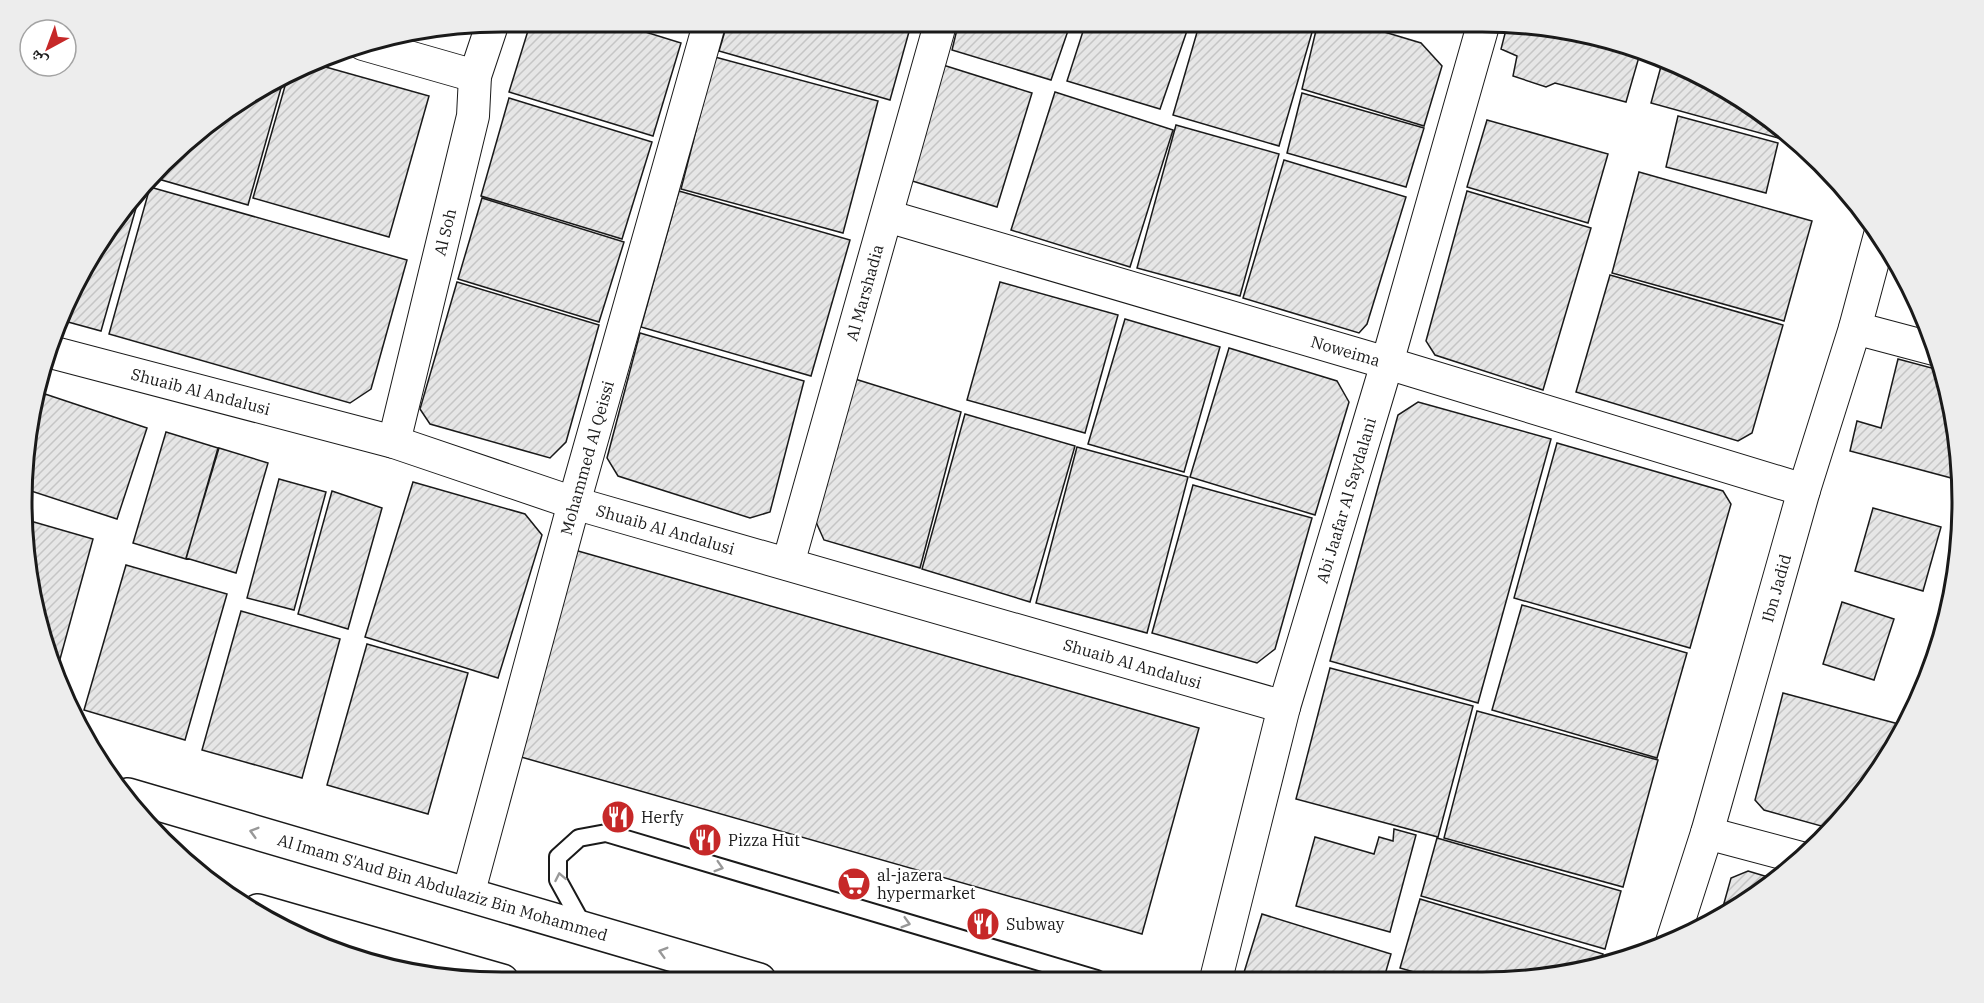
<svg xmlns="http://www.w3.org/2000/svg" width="1984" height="1003" viewBox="0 0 1984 1003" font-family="'IBM Plex Serif','Noto Naskh Arabic',serif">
  <defs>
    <pattern id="building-hatch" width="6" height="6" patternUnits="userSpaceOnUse" patternTransform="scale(1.5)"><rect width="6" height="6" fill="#e6e6e6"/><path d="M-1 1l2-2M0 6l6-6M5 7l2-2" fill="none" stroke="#c5c5c5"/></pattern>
  </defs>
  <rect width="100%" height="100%" fill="#fff"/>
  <!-- building -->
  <path fill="url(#building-hatch)" stroke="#1a1a1a" stroke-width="1.5" d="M 531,21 L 610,21 L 681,43 L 653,136 L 509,92 Z
    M 637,21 L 678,21 L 675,32 Z
    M 728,21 L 912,21 L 890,100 L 719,51 Z
    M 959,21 L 1071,22 L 1051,80 L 952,50 Z
    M 1086,22 L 1190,22 L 1160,109 L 1067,81 Z
    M 1200,22 L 1315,22 L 1279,146 L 1173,115 Z
    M 1318,22 L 1351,22 L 1421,43 L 1442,66 L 1424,126 L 1302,89 Z
    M 1508,22 L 1607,37 L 1641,50 L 1626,102 L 1555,83 L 1546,87 L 1513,76 L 1517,56 L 1501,49 Z
    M 715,57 L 878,101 L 843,233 L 681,189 Z
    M 1663,59 L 1695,70 L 1775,120 L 1800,144 L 1651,103 Z
    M 315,64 L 429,96 L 389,237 L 253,198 L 287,79 Z
    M 943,65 L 1032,93 L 997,207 L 909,180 Z
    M 283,81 L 248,205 L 155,178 L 209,121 Z
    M 1055,92 L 1173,130 L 1130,267 L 1011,230 Z
    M 1302,93 L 1424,128 L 1406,187 L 1287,153 Z
    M 509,98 L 652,142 L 622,239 L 481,196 Z
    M 1678,116 L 1778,143 L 1766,193 L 1666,167 Z
    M 1487,120 L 1608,154 L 1588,223 L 1467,187 Z
    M 1176,125 L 1279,154 L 1240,296 L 1137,268 Z
    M 1284,160 L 1406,197 L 1367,324 L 1359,333 L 1243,298 Z
    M 1639,172 L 1812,221 L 1784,321 L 1612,273 Z
    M 150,187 L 407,260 L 371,389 L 350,403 L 109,334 Z
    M 679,191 L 850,240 L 811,376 L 641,327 Z
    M 1467,191 L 1591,228 L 1543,390 L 1435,355 L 1426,341 Z
    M 140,194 L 101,331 L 57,319 L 102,235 Z
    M 482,198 L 624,242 L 599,322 L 458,279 Z
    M 1610,275 L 1783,325 L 1752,433 L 1738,441 L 1576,392 Z
    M 457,282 L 599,325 L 566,442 L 550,458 L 430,424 L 420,409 Z
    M 1000,282 L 1118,315 L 1085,433 L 967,400 Z
    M 1125,319 L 1220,347 L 1184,472 L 1088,444 Z
    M 640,333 L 804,381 L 770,512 L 750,518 L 618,476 L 607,458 Z
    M 1229,348 L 1337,381 L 1349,402 L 1315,515 L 1190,477 Z
    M 1898,359 L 1943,371 L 1959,438 L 1960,462 L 1955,479 L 1850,451 L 1857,421 L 1881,428 Z
    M 855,379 L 961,412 L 920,568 L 824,540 L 816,522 Z
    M 45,394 L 147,428 L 117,519 L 28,490 L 29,444 Z
    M 1418,402 L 1551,439 L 1478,703 L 1330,661 L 1398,415 Z
    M 965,414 L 1075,446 L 1030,602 L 922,569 Z
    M 166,432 L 218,448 L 186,559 L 133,543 Z
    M 1557,443 L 1723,491 L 1731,504 L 1690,648 L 1514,598 Z
    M 1077,447 L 1188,477 L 1147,633 L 1036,603 Z
    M 219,448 L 268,463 L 236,573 L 186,558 Z
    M 279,479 L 326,492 L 294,610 L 247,598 Z
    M 413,482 L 525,514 L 542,535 L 498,678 L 365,637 Z
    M 1193,485 L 1312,518 L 1275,649 L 1257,663 L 1152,633 Z
    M 332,491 L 382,508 L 348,629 L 298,614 Z
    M 1873,508 L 1941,527 L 1923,591 L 1855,571 Z
    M 27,520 L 93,539 L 57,670 L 25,564 Z
    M 1962,528 L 1962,533 L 1951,600 L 1943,598 Z
    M 571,549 L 1199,728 L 1142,934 L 514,755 Z
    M 126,565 L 227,594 L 185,740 L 84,710 Z
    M 1842,602 L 1894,619 L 1874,680 L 1823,664 Z
    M 1522,605 L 1687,653 L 1657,758 L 1492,710 Z
    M 1948,608 L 1949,609 L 1947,626 L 1919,700 Z
    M 241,611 L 340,639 L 302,778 L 202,750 Z
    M 367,644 L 468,673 L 428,814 L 327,785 Z
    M 1330,668 L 1473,706 L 1438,837 L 1296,799 Z
    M 1783,693 L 1906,726 L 1844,818 L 1832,829 L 1764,810 L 1755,800 Z
    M 1477,711 L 1658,760 L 1623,887 L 1444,838 Z
    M 1394,829 L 1416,835 L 1390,932 L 1296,906 L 1315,837 L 1374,854 L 1379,837 L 1393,841 Z
    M 1437,838 L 1621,891 L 1605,949 L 1421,896 Z
    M 1748,871 L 1778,880 L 1721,914 L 1731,878 Z
    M 1420,899 L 1603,954 L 1601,963 L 1546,978 L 1435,978 L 1400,968 Z
    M 1262,914 L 1391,954 L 1384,978 L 1242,979 Z"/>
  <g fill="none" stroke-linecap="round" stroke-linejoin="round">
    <!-- service casing -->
    <g stroke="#1a1a1a" stroke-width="20">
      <path id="service" d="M 585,929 L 558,880 L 558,857 L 579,838 L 606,833 L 1097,979"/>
    </g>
    <!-- minor casing -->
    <g stroke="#1a1a1a" stroke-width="34">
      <g id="minor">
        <path d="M 363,44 L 475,76"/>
        <path id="s1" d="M 887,216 L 1387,363 L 1804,490"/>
        <path d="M 1855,328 L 1938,350"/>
        <path id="s2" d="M 47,351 L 394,442 L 574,503 L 1284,707"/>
        <path id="s3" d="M 394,442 L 473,116 L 475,76 L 493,22"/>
        <path id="s4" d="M 788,564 L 941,21"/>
        <path d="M 1707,833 L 1801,858"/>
        <path id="s5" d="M 468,895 L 574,503 L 710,21"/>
        <path id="s6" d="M 1672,942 L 1707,833 L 1804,490 L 1855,328 L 1880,235"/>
        <path id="s7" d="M 1216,979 L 1284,707 L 1387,363 L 1484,22"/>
      </g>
    </g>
    <!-- tertiary casing -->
    <g stroke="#1a1a1a" stroke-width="36">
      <g id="tertiary">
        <path id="s8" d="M 128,795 L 759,980"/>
      </g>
    </g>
    <!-- primary casing -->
    <g stroke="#1a1a1a" stroke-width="36">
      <path id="primary" d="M 258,911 L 502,981"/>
    </g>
    <!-- service -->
    <use href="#service" stroke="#fff" stroke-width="16"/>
    <!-- minor -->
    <use href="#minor" stroke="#fff" stroke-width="32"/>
    <!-- tertiary -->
    <use href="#tertiary" stroke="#fff" stroke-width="33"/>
    <!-- primary -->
    <use href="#primary" stroke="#fff" stroke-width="33"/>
  </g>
  <!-- one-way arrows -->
  <defs><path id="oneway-chevron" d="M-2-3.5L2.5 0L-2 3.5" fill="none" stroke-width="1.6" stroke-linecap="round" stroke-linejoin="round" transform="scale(1.5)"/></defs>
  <g stroke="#989898">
    <use href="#oneway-chevron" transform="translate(254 832) rotate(-164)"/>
    <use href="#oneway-chevron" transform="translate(719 867) rotate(17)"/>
    <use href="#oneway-chevron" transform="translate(560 877) rotate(-101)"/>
    <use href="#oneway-chevron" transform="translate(906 923) rotate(16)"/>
    <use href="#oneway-chevron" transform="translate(663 952) rotate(-164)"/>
  </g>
  <!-- icons -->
  <defs>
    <g id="restaurant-disc" transform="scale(1.725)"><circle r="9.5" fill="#c62828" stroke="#fff"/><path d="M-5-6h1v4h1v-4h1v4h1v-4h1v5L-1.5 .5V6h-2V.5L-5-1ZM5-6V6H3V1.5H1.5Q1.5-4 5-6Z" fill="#fff"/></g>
    <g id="supermarket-disc" transform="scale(1.725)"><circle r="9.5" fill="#c62828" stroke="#fff"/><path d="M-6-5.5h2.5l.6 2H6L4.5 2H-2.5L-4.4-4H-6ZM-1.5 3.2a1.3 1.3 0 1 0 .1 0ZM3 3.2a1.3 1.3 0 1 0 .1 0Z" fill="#fff"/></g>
  </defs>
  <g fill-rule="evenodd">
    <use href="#restaurant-disc" x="618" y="817"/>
    <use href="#restaurant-disc" x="705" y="840"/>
    <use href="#supermarket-disc" x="854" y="884"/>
    <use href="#restaurant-disc" x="983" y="924"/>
  </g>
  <g text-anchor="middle" stroke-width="4.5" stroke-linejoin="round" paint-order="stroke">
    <!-- street labels -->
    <g font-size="16" fill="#1a1a1a" stroke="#fff">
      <text dy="6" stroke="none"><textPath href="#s3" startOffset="216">Al Soh</textPath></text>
      <text dy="6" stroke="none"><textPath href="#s4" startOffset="282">Al Marshadia</textPath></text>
      <text dy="6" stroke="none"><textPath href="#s1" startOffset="478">Noweima</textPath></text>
      <text dy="6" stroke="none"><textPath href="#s2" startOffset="159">Shuaib Al Andalusi</textPath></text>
      <text dy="6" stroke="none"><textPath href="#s5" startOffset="453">Mohammed Al Qeissi</textPath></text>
      <text dy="6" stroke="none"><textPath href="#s7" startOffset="496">Abi Jaafar Al Saydalani</textPath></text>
      <text dy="6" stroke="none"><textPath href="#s2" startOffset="644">Shuaib Al Andalusi</textPath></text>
      <text dy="6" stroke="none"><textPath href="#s6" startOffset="369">Ibn Jadid</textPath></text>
      <text dy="6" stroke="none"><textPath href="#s2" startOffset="1130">Shuaib Al Andalusi</textPath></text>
      <text dy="6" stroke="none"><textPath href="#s8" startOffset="328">Al Imam S'Aud Bin Abdulaziz Bin Mohammed</textPath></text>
    </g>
    <!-- poi labels -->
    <g font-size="16" fill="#1a1a1a" stroke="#fff" text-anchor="start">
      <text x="641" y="823">Herfy</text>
      <text x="728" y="846">Pizza Hut</text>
      <text x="877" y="881">al-jazera<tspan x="877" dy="18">hypermarket</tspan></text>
      <text x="1006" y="930">Subway</text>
    </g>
  </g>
  <!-- crop -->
  <path d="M0 0H1984V1003H0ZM502 32H1482A470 470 0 0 1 1952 502V502A470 470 0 0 1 1482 972H502A470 470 0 0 1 32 502V502A470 470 0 0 1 502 32Z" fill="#ededed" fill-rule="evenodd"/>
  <path fill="none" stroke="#1a1a1a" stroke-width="3" d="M502 32H1482A470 470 0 0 1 1952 502V502A470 470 0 0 1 1482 972H502A470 470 0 0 1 32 502V502A470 470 0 0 1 502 32Z"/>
  <!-- north arrow -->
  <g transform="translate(48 48) rotate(221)"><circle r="28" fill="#ffffff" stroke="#a3a3a3" stroke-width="1.5"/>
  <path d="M0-4.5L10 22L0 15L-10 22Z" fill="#c62828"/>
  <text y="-9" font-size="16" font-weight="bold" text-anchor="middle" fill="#1a1a1a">ش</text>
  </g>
</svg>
